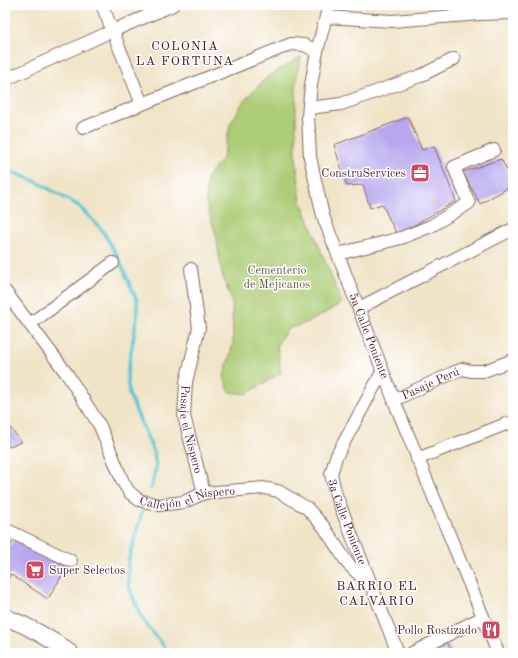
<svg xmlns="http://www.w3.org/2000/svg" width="518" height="658" viewBox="0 0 518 658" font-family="'Old Standard TT',serif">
  <rect width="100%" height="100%" fill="#fff"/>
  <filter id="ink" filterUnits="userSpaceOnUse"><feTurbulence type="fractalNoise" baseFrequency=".025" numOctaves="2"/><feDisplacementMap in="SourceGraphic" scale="8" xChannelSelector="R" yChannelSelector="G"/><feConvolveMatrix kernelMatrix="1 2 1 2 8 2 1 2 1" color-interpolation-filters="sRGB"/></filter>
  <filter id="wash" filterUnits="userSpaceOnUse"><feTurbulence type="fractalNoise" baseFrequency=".012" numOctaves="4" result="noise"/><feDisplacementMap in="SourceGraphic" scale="16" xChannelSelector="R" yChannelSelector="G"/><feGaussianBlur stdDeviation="0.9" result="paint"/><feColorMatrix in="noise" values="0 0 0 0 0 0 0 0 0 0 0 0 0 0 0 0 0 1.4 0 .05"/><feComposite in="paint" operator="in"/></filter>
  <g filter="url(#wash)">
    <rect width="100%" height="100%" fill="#f0e4c7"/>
    <!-- green -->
    <path fill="#accc74" stroke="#7b7650" d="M 301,57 L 296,83 L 296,159 L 301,201 L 342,303 L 309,322 L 288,329 L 277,344 L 281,373 L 246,394 L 229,392 L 224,376 L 233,344 L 232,302 L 222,274 L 216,235 L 206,203 L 207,177 L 223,158 L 230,125 L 243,102 L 267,77 Z"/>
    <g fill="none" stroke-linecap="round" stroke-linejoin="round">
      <!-- stream -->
      <path stroke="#5ac6d2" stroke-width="3.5" d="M 5,169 L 37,182 L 79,206 L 102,230 L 118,257 L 137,301 L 137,317 L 127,375 L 129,394 L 154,453 L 156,467 L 151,488
        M 143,509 L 128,561 L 129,587 L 142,619 L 169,653"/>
    </g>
    <g id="blocks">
      <!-- building -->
      <path fill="#b5a6ee" d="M 408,117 L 422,150 L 434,146 L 456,201 L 397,235 L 382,204 L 370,208 L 363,185 L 347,186 L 334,145 Z
        M 501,159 L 513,182 L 513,185 L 480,204 L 463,172 Z
        M 5,422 L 22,442 L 5,448 Z
        M 15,539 L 67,567 L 48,599 L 10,574 L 8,580 L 5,579 L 5,555 Z
        M 447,642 L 453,653 L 427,653 Z"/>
    </g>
  </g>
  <g filter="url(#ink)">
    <use href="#blocks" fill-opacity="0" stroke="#846462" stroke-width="1"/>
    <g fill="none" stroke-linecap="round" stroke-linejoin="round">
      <!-- minor casing -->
      <g stroke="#846462" stroke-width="14">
        <g id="minor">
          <path d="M 102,5 L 142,104"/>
          <path id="s1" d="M 329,5 L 317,51 L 311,85 L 308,116 L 310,157 L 323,216 L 397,408 L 498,653"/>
          <path d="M 326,17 L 392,21 L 480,14 L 513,13"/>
          <path d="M 11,77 L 112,31 L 173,5"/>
          <path d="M 309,108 L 341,104 L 364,96 L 420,76 L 454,59"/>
          <path d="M 83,128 L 291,44 L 304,45 L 317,51"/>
          <path d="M 338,254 L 401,238 L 431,226 L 469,203 L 454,167 L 494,150"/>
          <path id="s2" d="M 191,269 L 199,328 L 186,382 L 184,416 L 204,493"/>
          <path id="s3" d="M 5,291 L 67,374 L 100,426 L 123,482 L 129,492 L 139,500 L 159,505 L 184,502 L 204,493 L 264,488 L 278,491 L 307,508 L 324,527 L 348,564 L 371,586"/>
          <path d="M 359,308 L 513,229"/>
          <path d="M 30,324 L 113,263"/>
          <path id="s4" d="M 382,372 L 336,457 L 331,474 L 336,495 L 398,653"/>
          <path id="s5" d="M 394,400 L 455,372 L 463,369 L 471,371 L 484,371 L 513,360"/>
          <path d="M 417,459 L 506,424 L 513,423"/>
          <path d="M 5,529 L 71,561"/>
          <path d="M 412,653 L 483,617"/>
        </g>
      </g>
      <!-- major casing -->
      <g stroke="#846462" stroke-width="18">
        <path id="major" d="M 5,617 C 28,626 50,638 70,653"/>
      </g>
      <!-- minor -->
      <use href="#minor" stroke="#fff" stroke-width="12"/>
      <!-- major -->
      <use href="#major" stroke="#fff" stroke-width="16"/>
    </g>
  </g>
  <!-- icons -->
  <defs>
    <g id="office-square" transform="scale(1)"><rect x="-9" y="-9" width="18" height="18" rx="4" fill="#d1495b" stroke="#fff"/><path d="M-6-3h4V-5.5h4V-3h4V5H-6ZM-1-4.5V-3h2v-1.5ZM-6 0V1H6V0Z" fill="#fff"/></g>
    <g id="supermarket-square" transform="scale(1)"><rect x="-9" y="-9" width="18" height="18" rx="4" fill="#d1495b" stroke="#fff"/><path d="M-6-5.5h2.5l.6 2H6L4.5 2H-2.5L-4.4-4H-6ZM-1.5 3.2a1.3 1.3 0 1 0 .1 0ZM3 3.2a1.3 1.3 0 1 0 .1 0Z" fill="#fff"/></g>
    <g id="restaurant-square" transform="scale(1)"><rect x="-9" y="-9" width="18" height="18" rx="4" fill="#d1495b" stroke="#fff"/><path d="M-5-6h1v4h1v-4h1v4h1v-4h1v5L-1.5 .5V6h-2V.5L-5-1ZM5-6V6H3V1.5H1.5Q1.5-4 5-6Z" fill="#fff"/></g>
  </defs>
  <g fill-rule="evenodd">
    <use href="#office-square" x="420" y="173"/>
    <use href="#supermarket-square" x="35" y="570"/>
    <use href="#restaurant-square" x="491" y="630"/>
  </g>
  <g text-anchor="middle" stroke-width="3" stroke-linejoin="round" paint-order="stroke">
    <!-- poi labels -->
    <g font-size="12" fill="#4a1f2b" stroke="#fff" text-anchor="end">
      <text x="406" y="177">ConstruServices</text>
      <text x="49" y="574" text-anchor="start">Super Selectos</text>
      <text x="477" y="634">Pollo Rostizado</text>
    </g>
    <!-- park labels -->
    <g font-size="12" fill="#675341" stroke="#fff">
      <text x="277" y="274">Cementerio<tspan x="277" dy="14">de Mejicanos</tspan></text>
    </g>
    <!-- street labels -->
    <g font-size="12" fill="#4a1f2b" stroke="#fff">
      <text dy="4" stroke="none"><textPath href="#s1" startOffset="343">5a Calle Poniente</textPath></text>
      <text dy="4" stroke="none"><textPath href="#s5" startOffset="40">Pasaje Perú</textPath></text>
      <text dy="4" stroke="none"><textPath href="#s2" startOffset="163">Pasaje el Níspero</textPath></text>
      <text dy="4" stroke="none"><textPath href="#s3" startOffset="300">Callejón el Nispero</textPath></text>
      <text dy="4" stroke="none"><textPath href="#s4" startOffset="165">3a Calle Poniente</textPath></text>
    </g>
    <!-- neighbourhood labels -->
    <g font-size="13" letter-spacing="1" fill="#4a1f2b" stroke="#fff">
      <text x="185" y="50">COLONIA<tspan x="185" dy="15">LA FORTUNA</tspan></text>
      <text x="377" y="590">BARRIO EL<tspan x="377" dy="15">CALVARIO</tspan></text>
    </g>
  </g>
  <!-- margin -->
  <rect width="518" height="658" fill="none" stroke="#fff" stroke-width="20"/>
</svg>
